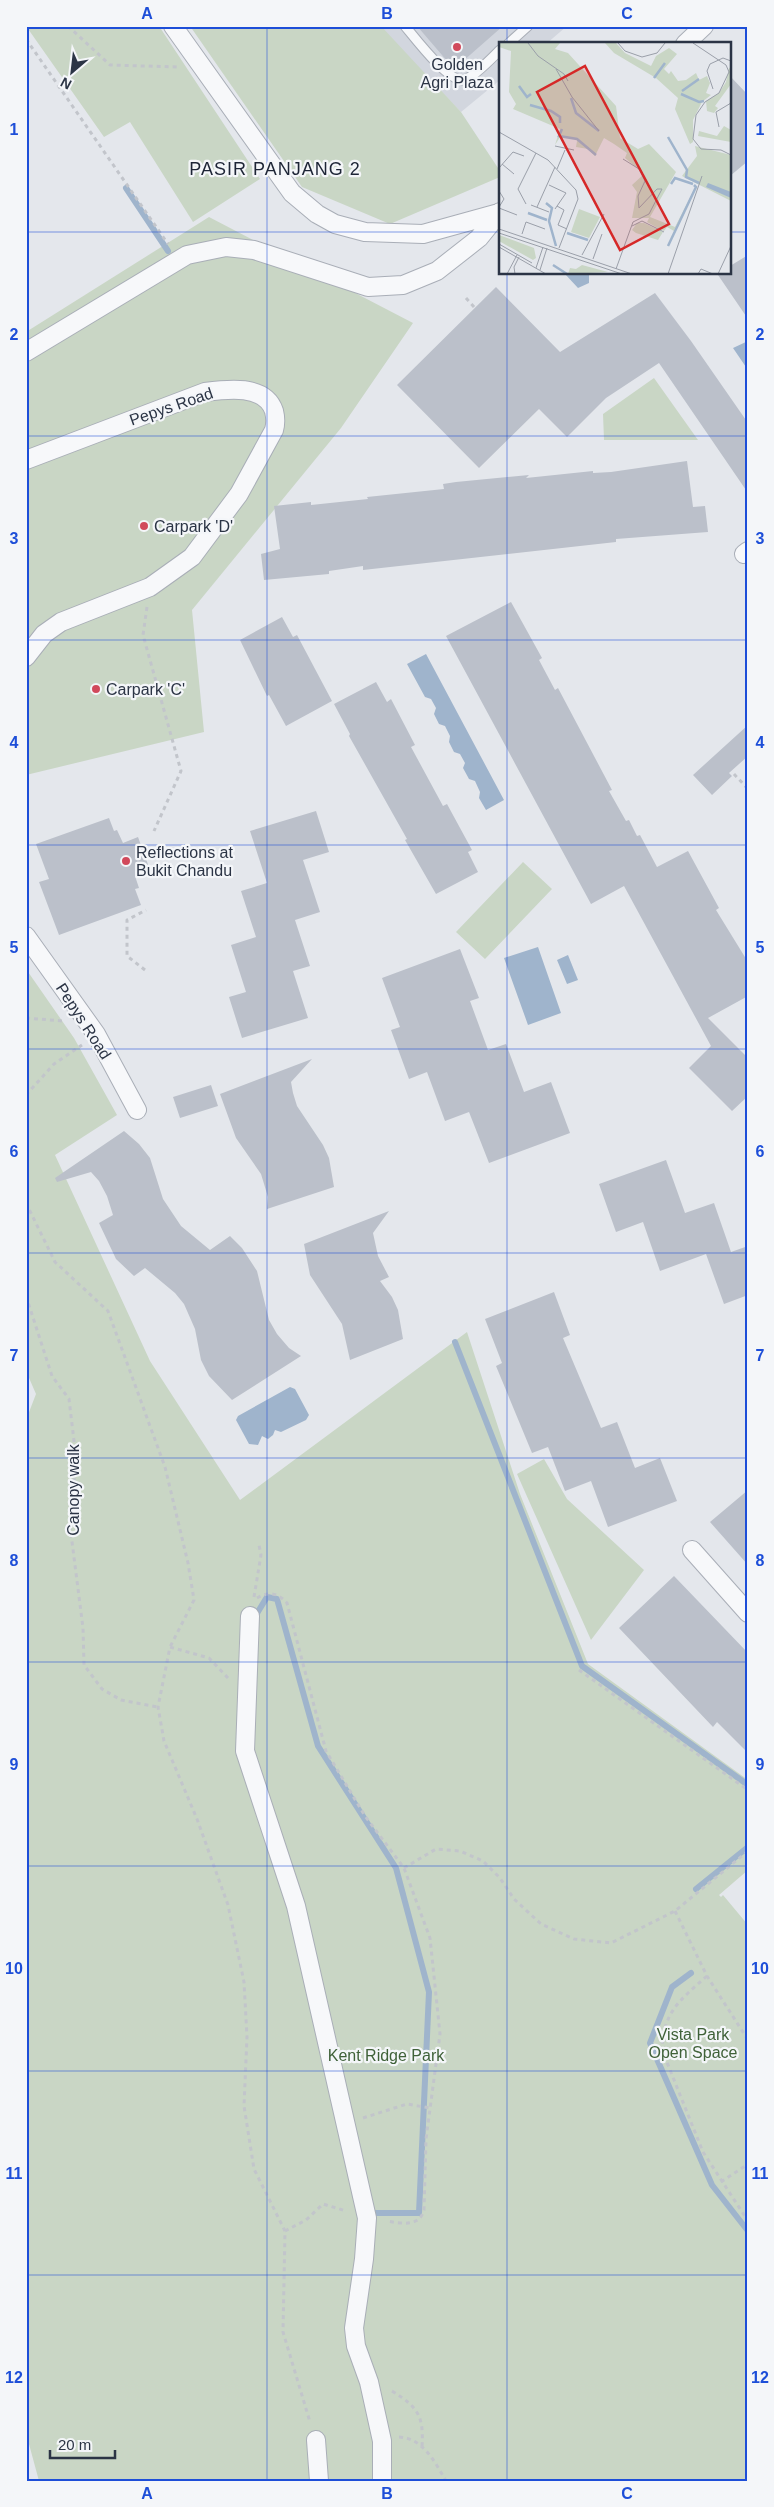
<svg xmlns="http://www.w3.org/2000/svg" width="774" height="2507" viewBox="0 0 774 2507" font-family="Helvetica,sans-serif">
  <rect width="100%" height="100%" fill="#e4e7ec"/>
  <!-- built -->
  <path fill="#d2d6de" d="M 378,26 L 567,26 L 546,44 L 500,44 L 500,80 L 461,112 Z"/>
  <!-- green -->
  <path fill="#c9d6c5" d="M 26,26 L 159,26 L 260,179 L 193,222 L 130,122 L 104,137 Z
    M 190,26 L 381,26 L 461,112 L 500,171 L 500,177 L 390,224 L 302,187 Z
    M 209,217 L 413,323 L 341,428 L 192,610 L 204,732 L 26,775 L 26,332 Z
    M 654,378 L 698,440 L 604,440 L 603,414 Z
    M 523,862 L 552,889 L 485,959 L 456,932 Z
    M 26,969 L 74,1038 L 117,1115 L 55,1155 L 150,1361 L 240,1500 L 467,1332 L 520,1494 L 588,1664 L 748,1780 L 748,1870 L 719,1895 L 721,1897 L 723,1895 L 748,1925 L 748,2481 L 39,2481 L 26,2433 L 26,1420 L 36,1394 L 26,1371 Z
    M 544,1459 L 567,1499 L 644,1570 L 591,1640 L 517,1474 Z"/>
  <!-- water -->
  <path fill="#9fb4cc" d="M 565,274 L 589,274 L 589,283 L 578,288 Z
    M 748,341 L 748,370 L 733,348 Z
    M 426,654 L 504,800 L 486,810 L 479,798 L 480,792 L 475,781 L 469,779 L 463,768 L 465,763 L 460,754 L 454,752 L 449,742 L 450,736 L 445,726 L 439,724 L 434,714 L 436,708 L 431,699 L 425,697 L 407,664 Z
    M 538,947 L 561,1013 L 528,1025 L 504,958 Z
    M 568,955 L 578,980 L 567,984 L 557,960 Z
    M 290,1387 L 295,1389 L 309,1415 L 306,1420 L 281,1432 L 275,1430 L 273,1435 L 268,1439 L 262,1436 L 258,1445 L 249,1444 L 236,1420 L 238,1416 Z"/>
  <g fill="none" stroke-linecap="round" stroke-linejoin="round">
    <!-- stream -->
    <path stroke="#9fb4cc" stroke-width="6" d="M 126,188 L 168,251
      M 455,1342 L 582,1666 L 748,1785
      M 256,1621 L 256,1615 L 267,1597 L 277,1599 L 318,1746 L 396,1868 L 429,1992 L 419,2213 L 372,2213 L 372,2217
      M 696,1889 L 748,1847
      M 691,1973 L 672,1987 L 650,2043 L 712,2185 L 748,2231"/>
  </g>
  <!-- building -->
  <path fill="#bbc0ca" d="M 417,26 L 503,26 L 454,69 Z
    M 730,76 L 748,95 L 748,161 L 730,176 Z
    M 748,255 L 748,319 L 718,275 L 730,274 L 730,266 Z
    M 496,287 L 560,352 L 655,293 L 691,341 L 748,423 L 748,493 L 659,363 L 606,398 L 567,437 L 539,409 L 479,468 L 397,385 Z
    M 687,461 L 693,507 L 705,506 L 708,532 L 616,539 L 616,542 L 363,570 L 363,566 L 329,571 L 329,574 L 264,580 L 261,554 L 280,549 L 274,506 L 311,502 L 311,505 L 368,499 L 367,497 L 444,489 L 443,484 L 456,482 L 529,475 L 526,478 L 593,471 L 593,473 L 611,472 Z
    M 511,602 L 542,658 L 539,660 L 555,690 L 558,688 L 612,790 L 609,791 L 626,821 L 629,820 L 637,836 L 640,835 L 657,867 L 688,851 L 719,908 L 716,910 L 748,962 L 748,996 L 708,1018 L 748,1058 L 748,1096 L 732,1111 L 689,1068 L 711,1046 L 624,886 L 591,904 L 446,636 Z
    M 282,617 L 293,637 L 297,635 L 332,701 L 286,726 L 269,695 L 267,696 L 240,640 Z
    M 376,682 L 387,702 L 391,699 L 415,745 L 411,747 L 443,806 L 447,804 L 472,850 L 468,852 L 478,872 L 436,894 L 405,840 L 407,839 L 349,736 L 350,734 L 334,704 Z
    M 748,725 L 748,756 L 729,773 L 732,776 L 712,795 L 693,775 Z
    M 316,811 L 329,852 L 303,860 L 320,912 L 295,920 L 310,966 L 293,971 L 308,1018 L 242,1038 L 229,997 L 246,992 L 231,945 L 256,937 L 241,891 L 267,883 L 250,831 Z
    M 109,818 L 114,831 L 117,830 L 123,843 L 138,837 L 150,870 L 135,876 L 139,888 L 135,889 L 141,905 L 59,935 L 39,882 L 49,879 L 36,844 Z
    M 460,949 L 479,998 L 470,1001 L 488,1050 L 506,1044 L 524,1092 L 551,1082 L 570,1133 L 489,1163 L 469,1112 L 445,1121 L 427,1072 L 409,1079 L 391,1030 L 400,1027 L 382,978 Z
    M 312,1059 L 291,1082 L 293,1093 L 297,1106 L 323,1145 L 329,1158 L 334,1187 L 267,1209 L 268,1197 L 261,1174 L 236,1138 L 220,1094 Z
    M 211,1085 L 218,1106 L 180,1118 L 173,1097 Z
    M 124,1131 L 139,1144 L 150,1158 L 163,1199 L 181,1226 L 210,1250 L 230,1236 L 242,1248 L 257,1271 L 269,1320 L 277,1334 L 289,1348 L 301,1356 L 232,1400 L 209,1376 L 201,1360 L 195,1329 L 184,1304 L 175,1293 L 145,1268 L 134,1276 L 116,1259 L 99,1223 L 113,1215 L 107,1196 L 99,1181 L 91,1172 L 57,1182 L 55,1178 Z
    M 666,1160 L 685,1213 L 714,1203 L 731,1252 L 748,1246 L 748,1295 L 724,1304 L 706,1254 L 660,1271 L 643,1222 L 616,1232 L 599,1184 Z
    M 389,1211 L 373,1233 L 378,1256 L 389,1277 L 380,1281 L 392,1297 L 398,1310 L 403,1339 L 350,1360 L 342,1324 L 310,1275 L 304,1244 Z
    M 554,1292 L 570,1335 L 563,1338 L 601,1428 L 617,1422 L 635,1468 L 660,1458 L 677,1501 L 608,1527 L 591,1481 L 565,1491 L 548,1447 L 532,1453 L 496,1366 L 502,1363 L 485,1319 Z
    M 748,1490 L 748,1565 L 710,1522 Z
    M 674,1576 L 748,1653 L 748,1753 L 717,1722 L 713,1727 L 619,1628 Z"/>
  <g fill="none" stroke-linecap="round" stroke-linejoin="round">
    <!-- lane casing -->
    <g stroke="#a9aeb7" stroke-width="11">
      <path id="lane" d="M 405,26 C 415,38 449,83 464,80 C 474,77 492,58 500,50
        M 508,44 L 528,26"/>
    </g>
    <!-- street casing -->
    <g stroke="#a9aeb7" stroke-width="20">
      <path id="street" d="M 173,26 L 292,193 L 317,214 L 335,224 L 365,232 L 423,234 L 499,213
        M 685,44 L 704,26
        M 26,352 L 187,255 L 226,247 L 254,250 L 368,287 L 403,285 L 437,271 L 479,238 L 500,212
        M 26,460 L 205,392 C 227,389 265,384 274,411 C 276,419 276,423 274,430 L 239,494 L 192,557 L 150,587 L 61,622 L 44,634 L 26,657
        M 744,554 L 748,551
        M 26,936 L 96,1034 L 137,1110
        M 692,1550 L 748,1613
        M 250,1616 L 245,1751 L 296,1906 L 367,2218 L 364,2259 L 354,2328 L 356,2346 L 369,2382 L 382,2441 L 382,2481
        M 316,2440 L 319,2481"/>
    </g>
    <!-- path -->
    <path stroke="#c2c5cb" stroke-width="3" stroke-dasharray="4 4" stroke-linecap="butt" d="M 68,26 L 110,65 L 180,67
      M 26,39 L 168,244
      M 466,298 L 475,308
      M 147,607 L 143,635 L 181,771 L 154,831
      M 734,774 L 748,789
      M 145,970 L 127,956 L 127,920 L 146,910
      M 26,1018 L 63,1021
      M 26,1095 L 54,1064 L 82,1045
      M 26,1203 L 55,1262 L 108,1311 L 165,1467 L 188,1563 L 194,1600 L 170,1647
      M 26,1296 L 52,1376 L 69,1399 L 76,1458 L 70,1526 L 83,1628 L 84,1665 L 102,1689 L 121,1700 L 158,1707
      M 254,1597 L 261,1555 L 259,1545
      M 257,1598 C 269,1591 278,1593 287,1603 L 326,1751 L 365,1816 L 404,1868 L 430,1938 L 440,2034 L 426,2139 L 424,2210 C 419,2228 401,2223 386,2221
      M 579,1670 L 748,1790
      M 228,1678 L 209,1658 L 170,1647 L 158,1707 L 164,1741 L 197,1819 L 228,1905 L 244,1982 L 247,2037 L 244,2106 L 254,2169 L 285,2231 L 283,2332 L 310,2422
      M 404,1868 L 436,1849 L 460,1851 L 483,1861 L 500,1878 L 514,1899 L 541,1924 L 574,1939 L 611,1943 L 675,1911 L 748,1851
      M 675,1911 L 707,1976 L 748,2040
      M 707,1976 C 680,2000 663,2012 662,2050 L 703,2152 L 748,2221
      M 363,2118 L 407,2104 L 430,2108
      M 721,2182 L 748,2164
      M 285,2231 L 306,2220 L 323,2204 L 346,2211
      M 392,2391 C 418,2407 424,2416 422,2447
      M 399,2437 C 423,2438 435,2462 446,2481"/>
    <!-- lane -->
    <use href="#lane" stroke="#f7f8fa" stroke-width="9"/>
    <!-- street -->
    <use href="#street" stroke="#f7f8fa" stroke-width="18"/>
  </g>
  <!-- grid -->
  <path fill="none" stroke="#1d4ed8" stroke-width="1" stroke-opacity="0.55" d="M 267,26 L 267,2481M 507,26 L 507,44M 26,232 L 500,232M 730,232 L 748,232M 507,274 L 507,2481M 26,436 L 748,436M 26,640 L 748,640M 26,845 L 748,845M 26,1049 L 748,1049M 26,1253 L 748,1253M 26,1458 L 748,1458M 26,1662 L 748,1662M 26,1866 L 748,1866M 26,2071 L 748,2071M 26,2275 L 748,2275"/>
  <!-- markers -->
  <g fill="#d1495b" stroke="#f4f6f9" stroke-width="2">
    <circle cx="457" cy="47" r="5"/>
    <circle cx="144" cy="526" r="5"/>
    <circle cx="96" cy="689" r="5"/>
    <circle cx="126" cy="861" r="5"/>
  </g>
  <g text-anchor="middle" stroke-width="4.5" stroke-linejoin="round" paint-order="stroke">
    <!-- poi labels -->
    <g font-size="16" fill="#2b3445" stroke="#f4f6f9" text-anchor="start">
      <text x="457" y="70" text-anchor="middle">Golden<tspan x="457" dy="18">Agri Plaza</tspan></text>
      <text x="154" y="532">Carpark 'D'</text>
      <text x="106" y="695">Carpark 'C'</text>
      <text x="136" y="858">Reflections at<tspan x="136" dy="18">Bukit Chandu</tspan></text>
    </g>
    <!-- street labels -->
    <g font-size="16" fill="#2b3445" stroke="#f4f6f9">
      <text transform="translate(171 406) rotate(-19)" y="6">Pepys Road</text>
      <text transform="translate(84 1021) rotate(57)" y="6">Pepys Road</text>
      <text transform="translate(73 1490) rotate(-90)" y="6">Canopy walk</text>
    </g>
    <!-- park labels -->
    <g font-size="16" fill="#3f6138" stroke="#f4f6f9">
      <text x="693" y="2040">Vista Park<tspan x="693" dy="18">Open Space</tspan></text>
      <text x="386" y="2061">Kent Ridge Park</text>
    </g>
    <!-- neighbourhood labels -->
    <g font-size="18" letter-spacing="1" fill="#1d2536" stroke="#f4f6f9">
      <text x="275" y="175">PASIR PANJANG 2</text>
    </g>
  </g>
  <!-- overview -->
  <g transform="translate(499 42)">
    <rect width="232" height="232" fill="#e4e7ec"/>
    <path d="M 0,1 L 61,1 L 56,7 L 69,11 L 117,64 L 121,96 L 139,107 L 150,102 L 177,130 L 151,175 L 176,185 L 196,146 L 175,189 L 168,185 L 165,189 L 155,184 L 148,180 L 150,176 L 133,176 L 138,150 L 133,143 L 145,132 L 126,116 L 128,111 L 115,102 L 105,96 L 96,114 L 89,107 L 77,105 L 78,99 L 81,100 L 77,97 L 61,95 L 56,103 L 61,87 L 14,67 L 17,62 L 10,50 L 12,9 L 0,5 ZM 106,1 L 117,1 L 126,11 L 152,24 L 157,14 L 170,6 L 178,12 L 165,27 L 170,32 L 172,29 L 179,39 L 187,38 L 197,31 L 200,38 L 208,34 L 211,41 L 207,51 L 212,53 L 203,60 L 194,78 L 194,100 L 191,102 L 176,67 L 179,56 L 157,36 L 115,11 ZM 230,26 L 232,27 L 232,42 L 216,64 L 219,66 L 215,71 L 208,69 L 207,59 L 220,51 L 227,40 ZM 225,84 L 232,88 L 232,100 L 199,94 L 200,89 L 218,94 ZM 196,104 L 232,113 L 232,159 L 183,134 L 198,114 ZM 80,167 L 101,175 L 90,196 L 72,190 ZM 138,181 L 145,181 L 164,190 L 159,198 L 137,191 L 133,188 ZM 0,193 L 35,206 L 37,216 L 34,218 L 0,199 ZM 83,223 L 109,230 L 69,232 L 71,226 L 77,227 Z" fill="#c9d6c5"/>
    <path d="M 209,141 L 232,150 L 232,156 L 207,145 Z" fill="#9fb4cc"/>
    <path fill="none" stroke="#9fb4cc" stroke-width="2.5" d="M 155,36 L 166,21M 20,44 L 28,55 L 32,52M 183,49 L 200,37M 182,52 L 200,60 L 205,59M 72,56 L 77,71 L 100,89M 31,63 L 52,69 L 61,75 L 61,81M 63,87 L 60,94 L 78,97 L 97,113M 169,95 L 188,128 L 187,135 L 200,141M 172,142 L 176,136 L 194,142M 47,161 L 53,166 L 50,179 L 57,204M 29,171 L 48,178M 68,191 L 89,198M 169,204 L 197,145 L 195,143M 54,223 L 68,232"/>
    <path fill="none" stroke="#9a9fa9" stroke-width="1" d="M 29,1 L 39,14 L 65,32 L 69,39M 119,1 L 126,9 L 143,15 L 158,11 L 166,1M 194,1 L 227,23 L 230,30 L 220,51 L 206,60 L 197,73 L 194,97 L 202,107 L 222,108 L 232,113M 57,27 L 73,55 L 100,89M 214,47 L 208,29 L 211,22 L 224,16 L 232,19M 220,85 L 217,70 L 232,61M 0,90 L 49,118 L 77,148 L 79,157 L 60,206M 56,104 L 75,108M 124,117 L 140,127 L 146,139 L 139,154 L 140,166 L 158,147 L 163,147M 3,122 L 15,132M 0,126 L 14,110 L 25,114M 58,127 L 66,108M 50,143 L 67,151 L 56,167M 0,149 L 5,157 L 0,165M 27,162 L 19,147 L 37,111M 32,163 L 50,170M 58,164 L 65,168 L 59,183 L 68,187M 38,165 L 56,125M 0,166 L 18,173M 133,184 L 143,179 L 165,190M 0,187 L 133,232M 0,191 L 123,232M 23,192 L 27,180 L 46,187M 0,202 L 33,221M 0,205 L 47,232M 83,213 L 105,172M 94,217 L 103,192M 37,226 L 44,205M 117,227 L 134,180 L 150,172 L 163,147M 41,228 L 48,206M 8,232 L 18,213M 16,232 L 15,225 L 20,215M 169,232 L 203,134M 199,232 L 202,227 L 214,232M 219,232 L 232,204"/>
    <path fill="#d62828" fill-opacity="0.15" stroke="#d62828" stroke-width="2.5" d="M 86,24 L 170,182 L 121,208 L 38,50 Z"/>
    <rect width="232" height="232" fill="none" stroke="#2b3445" stroke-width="2.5"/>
  </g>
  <!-- border -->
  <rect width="774" height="2507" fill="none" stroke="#f4f6f9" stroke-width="55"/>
  <!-- north arrow -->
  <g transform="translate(72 72) rotate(208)" stroke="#f4f6f9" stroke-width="4" paint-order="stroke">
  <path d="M0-4L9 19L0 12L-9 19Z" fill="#2b3445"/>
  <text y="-8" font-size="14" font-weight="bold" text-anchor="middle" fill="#2b3445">N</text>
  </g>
  <!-- scale -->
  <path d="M50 2450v8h65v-8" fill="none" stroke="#2b3445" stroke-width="2.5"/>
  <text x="58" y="2450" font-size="15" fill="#2b3445" stroke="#f4f6f9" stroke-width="4" paint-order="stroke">20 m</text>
  <rect x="28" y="28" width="718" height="2452" fill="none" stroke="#1d4ed8" stroke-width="2"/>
  <g font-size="16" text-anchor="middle" font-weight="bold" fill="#1d4ed8">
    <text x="147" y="19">A</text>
    <text x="387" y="19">B</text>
    <text x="627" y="19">C</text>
    <text x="14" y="135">1</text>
    <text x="760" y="135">1</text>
    <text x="14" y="340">2</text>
    <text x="760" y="340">2</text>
    <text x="14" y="544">3</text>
    <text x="760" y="544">3</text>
    <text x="14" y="748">4</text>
    <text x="760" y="748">4</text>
    <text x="14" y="953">5</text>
    <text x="760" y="953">5</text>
    <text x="14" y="1157">6</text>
    <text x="760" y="1157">6</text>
    <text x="14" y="1361">7</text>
    <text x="760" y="1361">7</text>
    <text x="14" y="1566">8</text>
    <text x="760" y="1566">8</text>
    <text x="14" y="1770">9</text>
    <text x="760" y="1770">9</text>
    <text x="14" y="1974">10</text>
    <text x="760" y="1974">10</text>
    <text x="14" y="2179">11</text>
    <text x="760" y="2179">11</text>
    <text x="14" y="2383">12</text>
    <text x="760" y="2383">12</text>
    <text x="147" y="2499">A</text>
    <text x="387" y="2499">B</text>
    <text x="627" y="2499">C</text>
  </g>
</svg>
